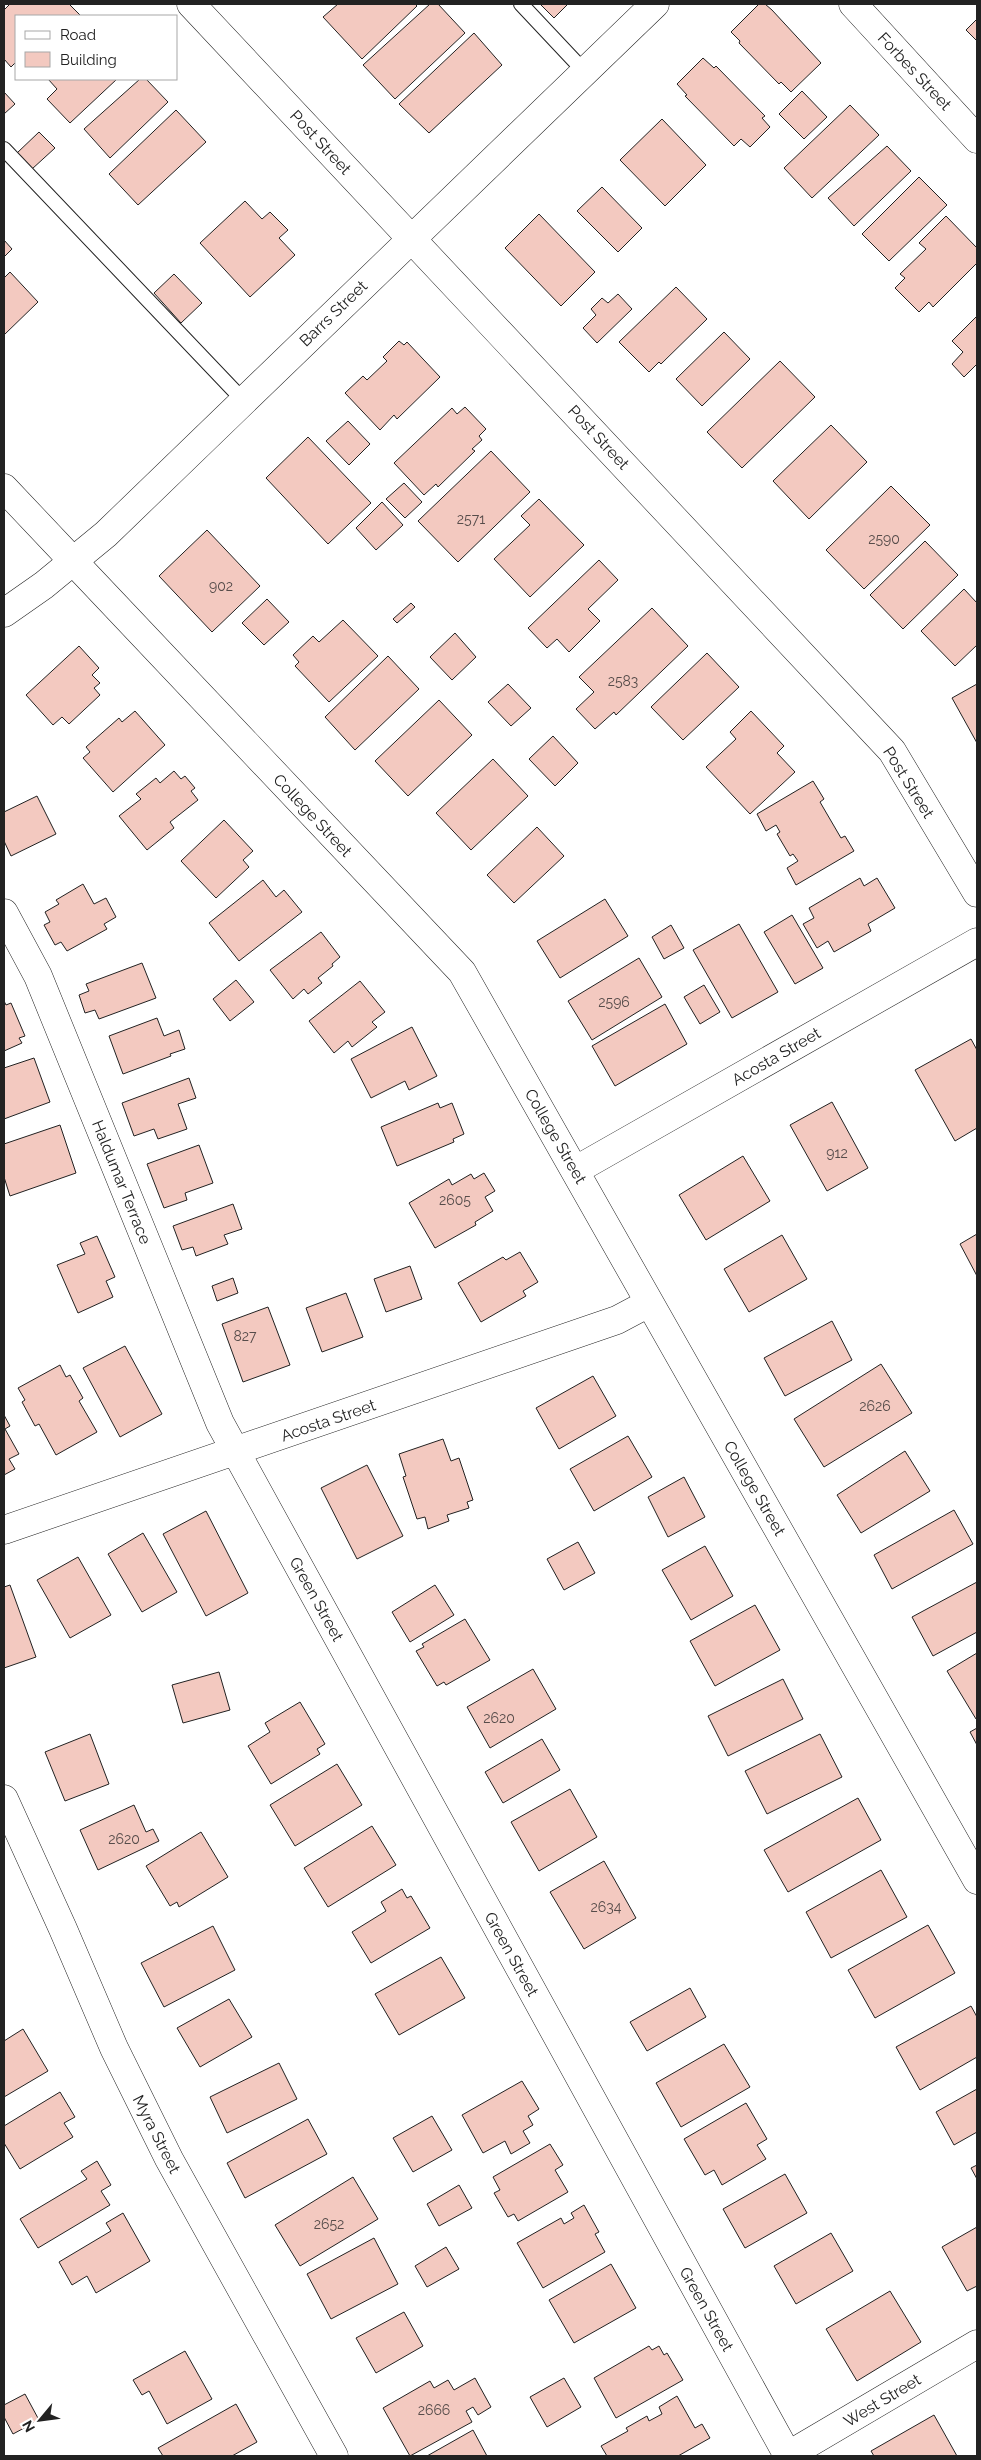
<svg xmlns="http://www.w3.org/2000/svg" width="981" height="2460" viewBox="0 0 981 2460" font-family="Raleway,sans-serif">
  <rect width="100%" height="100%" fill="#fff"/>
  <!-- building -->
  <path fill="#f3c9c0" stroke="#222" d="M 10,4 L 69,4 L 81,16 L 16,16 L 16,62 L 11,67 L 4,59 L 4,10 Z
    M 338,4 L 415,4 L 417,6 L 362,59 L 323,17 Z
    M 430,4 L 438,4 L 465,33 L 395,99 L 363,65 Z
    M 540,4 L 568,4 L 554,18 Z
    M 759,4 L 765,4 L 772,10 L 821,63 L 791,92 L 781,82 L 779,84 L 739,43 L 740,41 L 731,32 Z
    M 977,19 L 977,41 L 966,30 Z
    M 474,33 L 502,65 L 429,133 L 399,104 Z
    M 703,58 L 714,68 L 716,66 L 765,116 L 762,118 L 770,127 L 750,147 L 741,139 L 734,146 L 685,96 L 687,95 L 677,84 Z
    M 48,79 L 117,79 L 70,123 L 47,99 L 57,89 Z
    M 140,79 L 146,79 L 168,102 L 110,158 L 84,129 Z
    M 802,91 L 827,117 L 804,139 L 779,114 Z
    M 4,92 L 15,104 L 4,114 Z
    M 850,105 L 879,135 L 812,198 L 784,168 Z
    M 176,110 L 206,142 L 138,205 L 109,174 Z
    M 662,119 L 706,165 L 665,206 L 620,160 Z
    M 39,132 L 55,148 L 32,169 L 17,153 Z
    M 887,146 L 911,171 L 854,226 L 828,198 Z
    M 919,177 L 947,205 L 889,261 L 862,234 Z
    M 602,187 L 642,228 L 618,252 L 577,211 Z
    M 245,201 L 262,219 L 270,212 L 288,230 L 279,238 L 295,255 L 250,297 L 200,243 Z
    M 539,214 L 595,272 L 561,306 L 505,248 Z
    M 946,216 L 977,248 L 977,263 L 933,307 L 929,302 L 919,312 L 895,288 L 905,278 L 900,274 L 926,249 L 919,243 Z
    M 4,240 L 12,249 L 4,257 Z
    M 10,272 L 38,302 L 4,335 L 4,278 Z
    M 174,274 L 202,303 L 181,323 L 154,293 Z
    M 676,287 L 707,319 L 661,364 L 659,362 L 649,372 L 619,342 Z
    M 618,294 L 632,309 L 597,343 L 583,328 L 596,315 L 591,309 L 602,298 L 608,303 Z
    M 977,316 L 977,367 L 976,365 L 964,377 L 952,364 L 963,352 L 952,341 Z
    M 724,332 L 750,359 L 702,406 L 676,379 Z
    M 399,341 L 404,345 L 407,342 L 440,377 L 397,419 L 394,415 L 380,430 L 345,393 L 363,376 L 367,380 L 387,361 L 383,357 Z
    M 780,361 L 815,397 L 742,468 L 707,432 Z
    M 465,407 L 486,429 L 479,436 L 482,440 L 472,449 L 475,451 L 438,487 L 436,484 L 424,495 L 394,463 L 452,408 L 457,414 Z
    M 348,421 L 370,444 L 349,465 L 326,441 Z
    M 831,425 L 867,462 L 809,519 L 773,481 Z
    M 308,437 L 371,503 L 328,544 L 266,478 Z
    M 491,451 L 530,492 L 458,562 L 418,521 Z
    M 404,483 L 422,502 L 405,518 L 386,499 Z
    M 891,486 L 930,525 L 864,589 L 826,550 Z
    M 539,499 L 584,545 L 530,597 L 494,559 L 530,525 L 521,516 Z
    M 382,502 L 403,525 L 376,550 L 356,528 Z
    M 207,530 L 260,586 L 212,632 L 159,576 Z
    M 925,541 L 958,575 L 903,629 L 870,595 Z
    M 599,560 L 618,580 L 588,609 L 600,621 L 569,652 L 557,639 L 547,648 L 528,628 Z
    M 964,589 L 977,603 L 977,645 L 955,666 L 921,631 Z
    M 267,599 L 289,622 L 264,645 L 242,623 Z
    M 411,603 L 415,607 L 397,623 L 393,619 Z
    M 652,608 L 688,646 L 616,715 L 614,712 L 595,729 L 576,709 L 594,692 L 579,677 Z
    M 343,620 L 378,656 L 329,702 L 295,666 L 299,662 L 293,655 L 313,636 L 319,642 Z
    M 455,633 L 476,657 L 452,680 L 430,657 Z
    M 79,646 L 99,668 L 92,675 L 100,683 L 94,688 L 100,695 L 69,724 L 62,717 L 53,725 L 26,695 Z
    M 707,653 L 739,687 L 683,740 L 651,707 Z
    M 388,656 L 419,689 L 355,750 L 325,717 Z
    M 508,684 L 531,708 L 511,726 L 488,702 Z
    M 977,684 L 977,743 L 952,698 Z
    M 439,700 L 472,735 L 408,796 L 375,761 Z
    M 135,711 L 165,745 L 113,792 L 83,758 L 90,752 L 86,747 L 119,718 L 122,722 Z
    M 751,711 L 784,746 L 777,753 L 795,772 L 750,814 L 706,767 L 736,739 L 730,732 Z
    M 553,736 L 578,763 L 555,786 L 529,759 Z
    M 493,759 L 528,796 L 471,850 L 436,813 Z
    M 174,771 L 181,779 L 185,776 L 195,788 L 191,791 L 198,800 L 170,822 L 174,828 L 147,850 L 119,816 L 141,799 L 136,794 L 156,778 L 160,783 Z
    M 813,781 L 824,799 L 820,802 L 841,838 L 845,836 L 854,851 L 796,885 L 787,868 L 798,861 L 793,854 L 790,856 L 777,834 L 780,832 L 776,825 L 766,831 L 757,814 Z
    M 37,796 L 56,834 L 11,856 L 4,841 L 4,812 Z
    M 224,820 L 253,851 L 243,860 L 249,867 L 216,898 L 181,861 Z
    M 537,827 L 564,856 L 514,903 L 487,875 Z
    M 860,878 L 864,886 L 877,878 L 895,908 L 868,924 L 871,931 L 834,952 L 828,941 L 817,948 L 803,924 L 814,918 L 809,908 Z
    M 263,880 L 276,897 L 284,890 L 302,912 L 239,961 L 209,923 Z
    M 83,884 L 94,904 L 106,898 L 116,917 L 104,924 L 107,929 L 67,951 L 61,942 L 55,945 L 44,925 L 50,922 L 45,912 L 59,904 L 56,900 Z
    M 605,899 L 628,936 L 560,978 L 537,941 Z
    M 792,915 L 823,968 L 795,984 L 764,932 Z
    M 739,924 L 778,992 L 732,1018 L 693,950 Z
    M 671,925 L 684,948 L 664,959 L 652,937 Z
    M 321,932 L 340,957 L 332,964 L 333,966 L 318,978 L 322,983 L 308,994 L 304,989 L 293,999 L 270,970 Z
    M 639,958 L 662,997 L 592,1040 L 568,1001 Z
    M 142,963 L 156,998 L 99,1019 L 95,1010 L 85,1013 L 79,995 L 89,991 L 86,984 Z
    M 236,980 L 254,1002 L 230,1021 L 213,999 Z
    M 360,981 L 385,1012 L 372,1022 L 377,1027 L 352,1047 L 348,1041 L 334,1053 L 309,1021 Z
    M 704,985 L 720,1012 L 700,1024 L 684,997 Z
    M 4,1001 L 6,1005 L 11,1003 L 25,1036 L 19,1038 L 22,1043 L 4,1051 Z
    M 665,1004 L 687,1044 L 615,1086 L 592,1046 Z
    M 157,1018 L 164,1036 L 179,1030 L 185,1049 L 170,1054 L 171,1056 L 123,1074 L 109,1036 Z
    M 412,1027 L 437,1076 L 409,1090 L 405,1081 L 371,1098 L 351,1059 Z
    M 971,1039 L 977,1050 L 977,1128 L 955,1141 L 915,1070 Z
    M 34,1058 L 50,1102 L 4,1119 L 4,1068 Z
    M 189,1078 L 196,1098 L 178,1104 L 187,1129 L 158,1139 L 154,1129 L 134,1136 L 122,1103 Z
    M 832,1102 L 868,1168 L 827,1191 L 790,1125 Z
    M 438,1103 L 440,1108 L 452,1103 L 464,1134 L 453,1139 L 454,1142 L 397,1166 L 381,1127 Z
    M 60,1125 L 76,1173 L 10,1196 L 4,1177 L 4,1144 Z
    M 199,1145 L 213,1183 L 185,1193 L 187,1200 L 164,1208 L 147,1164 Z
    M 743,1156 L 770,1201 L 706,1240 L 679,1195 Z
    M 484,1173 L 495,1191 L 485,1197 L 493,1211 L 475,1222 L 476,1225 L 435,1248 L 409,1203 L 449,1179 L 452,1185 L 471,1174 L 474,1179 Z
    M 233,1204 L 242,1229 L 224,1235 L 228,1244 L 196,1256 L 193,1247 L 182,1250 L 173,1226 Z
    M 977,1234 L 977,1276 L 960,1244 Z
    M 782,1235 L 807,1279 L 749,1312 L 724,1269 Z
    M 97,1236 L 115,1277 L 106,1281 L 113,1297 L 78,1313 L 57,1265 L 85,1254 L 80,1243 Z
    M 520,1252 L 538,1282 L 523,1291 L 526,1296 L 481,1322 L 458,1283 L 503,1257 L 506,1260 Z
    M 410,1266 L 422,1299 L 386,1312 L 374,1279 Z
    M 233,1278 L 238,1293 L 217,1301 L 212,1286 Z
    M 346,1293 L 363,1337 L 322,1352 L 306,1308 Z
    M 268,1307 L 290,1365 L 243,1382 L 222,1324 Z
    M 832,1321 L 852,1360 L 785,1396 L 764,1358 Z
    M 125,1346 L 162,1414 L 120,1437 L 83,1368 Z
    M 881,1364 L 912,1413 L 824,1467 L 794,1419 Z
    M 60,1365 L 66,1377 L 70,1375 L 83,1398 L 79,1401 L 97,1432 L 56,1455 L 39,1424 L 35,1426 L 22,1402 L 25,1400 L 18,1388 Z
    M 593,1376 L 616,1416 L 559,1449 L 536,1408 Z
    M 4,1415 L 10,1426 L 5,1429 L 19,1454 L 9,1459 L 15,1469 L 4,1475 Z
    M 628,1436 L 652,1477 L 594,1511 L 570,1469 Z
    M 443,1439 L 451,1461 L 459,1458 L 473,1500 L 467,1502 L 469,1508 L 447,1515 L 449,1521 L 428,1529 L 425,1517 L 417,1519 L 403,1477 L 406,1476 L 399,1454 Z
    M 905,1451 L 930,1491 L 861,1533 L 837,1495 Z
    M 367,1465 L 403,1536 L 357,1559 L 321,1488 Z
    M 684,1477 L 705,1517 L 668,1537 L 648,1497 Z
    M 954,1510 L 973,1544 L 892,1589 L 874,1555 Z
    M 206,1511 L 248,1593 L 206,1616 L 163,1534 Z
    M 143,1533 L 177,1592 L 142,1612 L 108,1554 Z
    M 578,1542 L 595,1573 L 564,1590 L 547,1559 Z
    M 705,1546 L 733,1596 L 691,1620 L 662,1570 Z
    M 78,1557 L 111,1615 L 70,1638 L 37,1580 Z
    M 977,1582 L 977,1632 L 933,1656 L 912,1617 Z
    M 10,1585 L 36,1657 L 4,1668 L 4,1587 Z
    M 435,1585 L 454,1615 L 410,1642 L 392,1612 Z
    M 755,1605 L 780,1650 L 715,1686 L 690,1641 Z
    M 465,1619 L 490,1660 L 446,1685 L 444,1682 L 437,1686 L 416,1651 L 424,1647 L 422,1644 Z
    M 977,1653 L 977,1719 L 976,1719 L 947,1671 Z
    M 533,1669 L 556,1709 L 490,1748 L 467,1707 Z
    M 219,1672 L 230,1710 L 183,1723 L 172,1685 Z
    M 783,1679 L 803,1719 L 728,1756 L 708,1716 Z
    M 300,1702 L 325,1744 L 317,1749 L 320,1754 L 271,1784 L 248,1746 L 270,1732 L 265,1723 Z
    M 977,1728 L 977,1745 L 970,1732 Z
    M 90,1734 L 109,1784 L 65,1801 L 45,1752 Z
    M 820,1734 L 842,1777 L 767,1814 L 745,1771 Z
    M 542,1739 L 560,1770 L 503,1803 L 485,1772 Z
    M 337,1764 L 362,1805 L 295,1846 L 270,1805 Z
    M 570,1789 L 597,1837 L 539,1871 L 511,1822 Z
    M 858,1798 L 881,1840 L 788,1892 L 764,1850 Z
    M 134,1805 L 146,1832 L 153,1829 L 159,1841 L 98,1870 L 80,1830 Z
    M 372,1826 L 396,1865 L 328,1907 L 304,1868 Z
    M 201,1832 L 228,1877 L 179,1907 L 177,1902 L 170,1906 L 146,1866 Z
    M 604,1861 L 636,1918 L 584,1949 L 550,1892 Z
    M 881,1870 L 907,1917 L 831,1958 L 806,1912 Z
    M 402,1889 L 407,1898 L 411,1896 L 430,1928 L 371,1963 L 352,1932 L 386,1911 L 381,1902 Z
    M 928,1925 L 955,1973 L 875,2018 L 848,1970 Z
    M 213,1926 L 235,1970 L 164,2007 L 141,1963 Z
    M 441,1957 L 465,1998 L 399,2035 L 375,1994 Z
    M 690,1988 L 706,2017 L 647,2051 L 630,2022 Z
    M 229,1999 L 252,2037 L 200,2067 L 177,2028 Z
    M 971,2006 L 977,2017 L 977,2057 L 920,2090 L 896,2047 Z
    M 23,2029 L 48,2071 L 4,2097 L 4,2041 Z
    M 724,2044 L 750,2087 L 681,2127 L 656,2083 Z
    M 279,2063 L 297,2099 L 227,2133 L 210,2097 Z
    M 522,2081 L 539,2109 L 528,2116 L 533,2125 L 523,2131 L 530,2143 L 511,2154 L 505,2141 L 483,2153 L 462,2115 Z
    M 977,2089 L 977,2132 L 954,2145 L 936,2112 Z
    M 60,2092 L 75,2117 L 64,2123 L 73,2137 L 20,2169 L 4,2143 L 4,2126 Z
    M 746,2103 L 767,2139 L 757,2145 L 766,2159 L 722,2185 L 714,2170 L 705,2175 L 684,2139 Z
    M 432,2116 L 452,2150 L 413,2172 L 393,2138 Z
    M 308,2119 L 327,2154 L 245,2198 L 227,2163 Z
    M 550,2144 L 563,2165 L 555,2170 L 568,2192 L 518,2221 L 514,2214 L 508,2217 L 494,2193 L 500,2190 L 493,2177 Z
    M 97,2161 L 111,2185 L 101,2191 L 110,2205 L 38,2248 L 20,2219 L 87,2179 L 81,2171 Z
    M 977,2165 L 977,2179 L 971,2168 Z
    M 785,2174 L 807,2213 L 745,2248 L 723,2209 Z
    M 353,2177 L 378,2219 L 300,2266 L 275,2225 Z
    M 459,2185 L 472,2208 L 439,2226 L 427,2204 Z
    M 584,2205 L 599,2232 L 595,2234 L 605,2252 L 543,2288 L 517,2243 L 561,2218 L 564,2224 L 574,2218 L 571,2213 Z
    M 123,2213 L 150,2261 L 96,2293 L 87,2276 L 72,2285 L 59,2262 L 111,2231 L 106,2223 Z
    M 977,2227 L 977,2286 L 967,2291 L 942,2247 Z
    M 831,2233 L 853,2271 L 796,2304 L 774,2266 Z
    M 374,2238 L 398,2284 L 331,2319 L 307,2274 Z
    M 446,2247 L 459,2269 L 427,2287 L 415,2266 Z
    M 611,2264 L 636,2308 L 574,2343 L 549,2300 Z
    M 890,2291 L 921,2342 L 857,2381 L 826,2329 Z
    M 404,2312 L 423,2346 L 376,2373 L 356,2338 Z
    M 649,2346 L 652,2350 L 659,2346 L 664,2355 L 667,2353 L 683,2380 L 616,2418 L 594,2378 Z
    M 185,2351 L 212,2399 L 167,2424 L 149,2391 L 142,2395 L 133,2380 Z
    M 475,2378 L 491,2407 L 478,2415 L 473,2407 L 466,2411 L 472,2422 L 410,2456 L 383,2408 L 430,2381 L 434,2388 L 448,2380 L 454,2390 Z
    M 564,2378 L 581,2407 L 547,2427 L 530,2397 Z
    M 25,2394 L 39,2420 L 13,2434 L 4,2417 L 4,2405 Z
    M 677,2396 L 695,2428 L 702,2424 L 710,2438 L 678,2456 L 607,2456 L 601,2446 L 628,2431 L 626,2428 L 647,2416 L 649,2421 L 662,2414 L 659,2407 Z
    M 236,2404 L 257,2442 L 232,2456 L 163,2456 L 158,2448 Z
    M 934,2415 L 957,2456 L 874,2456 L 871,2451 Z
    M 473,2430 L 487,2456 L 427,2456 Z"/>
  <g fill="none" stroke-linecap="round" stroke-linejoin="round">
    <!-- lane casing -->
    <g stroke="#222" stroke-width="16">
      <path id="lane" d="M 521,4 L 584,71
        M 4,149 L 243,400"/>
    </g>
    <!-- street casing -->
    <g stroke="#222" stroke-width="29">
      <path id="street" d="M 191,4 L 892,751 L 977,893
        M 853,4 L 977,139
        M 73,561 L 462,972 L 977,1880
        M 4,613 L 44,585 L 106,534 L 655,4
        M 4,913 L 38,976 L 220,1423 L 788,2456
        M 576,1170 L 977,942
        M 4,1530 L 617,1320 L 649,1303
        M 4,1799 L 63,1929 L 114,2048 L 169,2159 L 334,2456
        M 787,2456 L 977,2344"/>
    </g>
    <!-- secondary casing -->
    <g stroke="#222" stroke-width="29">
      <path id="secondary" d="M 4,488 L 73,561"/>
    </g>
    <!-- lane -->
    <use href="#lane" stroke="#fff" stroke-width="14"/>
    <!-- street -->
    <use href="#street" stroke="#fff" stroke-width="28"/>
    <!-- secondary -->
    <use href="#secondary" stroke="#fff" stroke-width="28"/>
  </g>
  <g text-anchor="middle" stroke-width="4" stroke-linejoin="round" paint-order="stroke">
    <!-- number labels -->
    <g font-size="14" fill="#564c4a">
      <text x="471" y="524">2571</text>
      <text x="884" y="544">2590</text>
      <text x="221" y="591">902</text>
      <text x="623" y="686">2583</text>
      <text x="614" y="1007">2596</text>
      <text x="837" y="1158">912</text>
      <text x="455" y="1205">2605</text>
      <text x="245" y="1341">827</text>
      <text x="875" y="1411">2626</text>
      <text x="499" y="1723">2620</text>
      <text x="124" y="1844">2620</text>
      <text x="606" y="1912">2634</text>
      <text x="329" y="2229">2652</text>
      <text x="434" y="2415">2666</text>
    </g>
    <!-- street labels -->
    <g font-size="16" fill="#222" stroke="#fff">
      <text transform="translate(915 71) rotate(47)" y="6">Forbes Street</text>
      <text transform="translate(321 142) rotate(47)" y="6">Post Street</text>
      <text transform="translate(333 313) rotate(-44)" y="6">Barrs Street</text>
      <text transform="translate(599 437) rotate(47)" y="6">Post Street</text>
      <text transform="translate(909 782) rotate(58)" y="6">Post Street</text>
      <text transform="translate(313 815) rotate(47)" y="6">College Street</text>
      <text transform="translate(776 1056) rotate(-30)" y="6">Acosta Street</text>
      <text transform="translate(556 1136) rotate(60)" y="6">College Street</text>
      <text transform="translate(122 1182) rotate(68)" y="6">Haldumar Terrace</text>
      <text transform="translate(328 1420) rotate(-19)" y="6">Acosta Street</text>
      <text transform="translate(755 1488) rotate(60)" y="6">College Street</text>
      <text transform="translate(317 1599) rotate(61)" y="6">Green Street</text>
      <text transform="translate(512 1954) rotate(61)" y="6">Green Street</text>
      <text transform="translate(157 2134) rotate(63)" y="6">Myra Street</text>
      <text transform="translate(707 2309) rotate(61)" y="6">Green Street</text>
      <text transform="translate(882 2400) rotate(-31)" y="6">West Street</text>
    </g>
  </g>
  <!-- border -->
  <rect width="981" height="2460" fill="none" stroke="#222222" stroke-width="10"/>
  <!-- legend -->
  <rect x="15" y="15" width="162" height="65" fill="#ffffff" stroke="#a7a7a7"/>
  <rect x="25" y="31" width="25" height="8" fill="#ffffff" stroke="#a7a7a7"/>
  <text x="60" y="40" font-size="15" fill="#222222">Road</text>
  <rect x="25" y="52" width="25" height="15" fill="#f3c9c0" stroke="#a7a7a7"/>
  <text x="60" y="65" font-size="15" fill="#222222">Building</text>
  <!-- north arrow -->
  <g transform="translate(40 2420) rotate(241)" stroke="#ffffff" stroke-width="4" paint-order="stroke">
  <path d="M0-4L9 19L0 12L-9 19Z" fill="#222222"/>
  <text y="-8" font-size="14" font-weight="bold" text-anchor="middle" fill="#222222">N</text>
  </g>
</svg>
